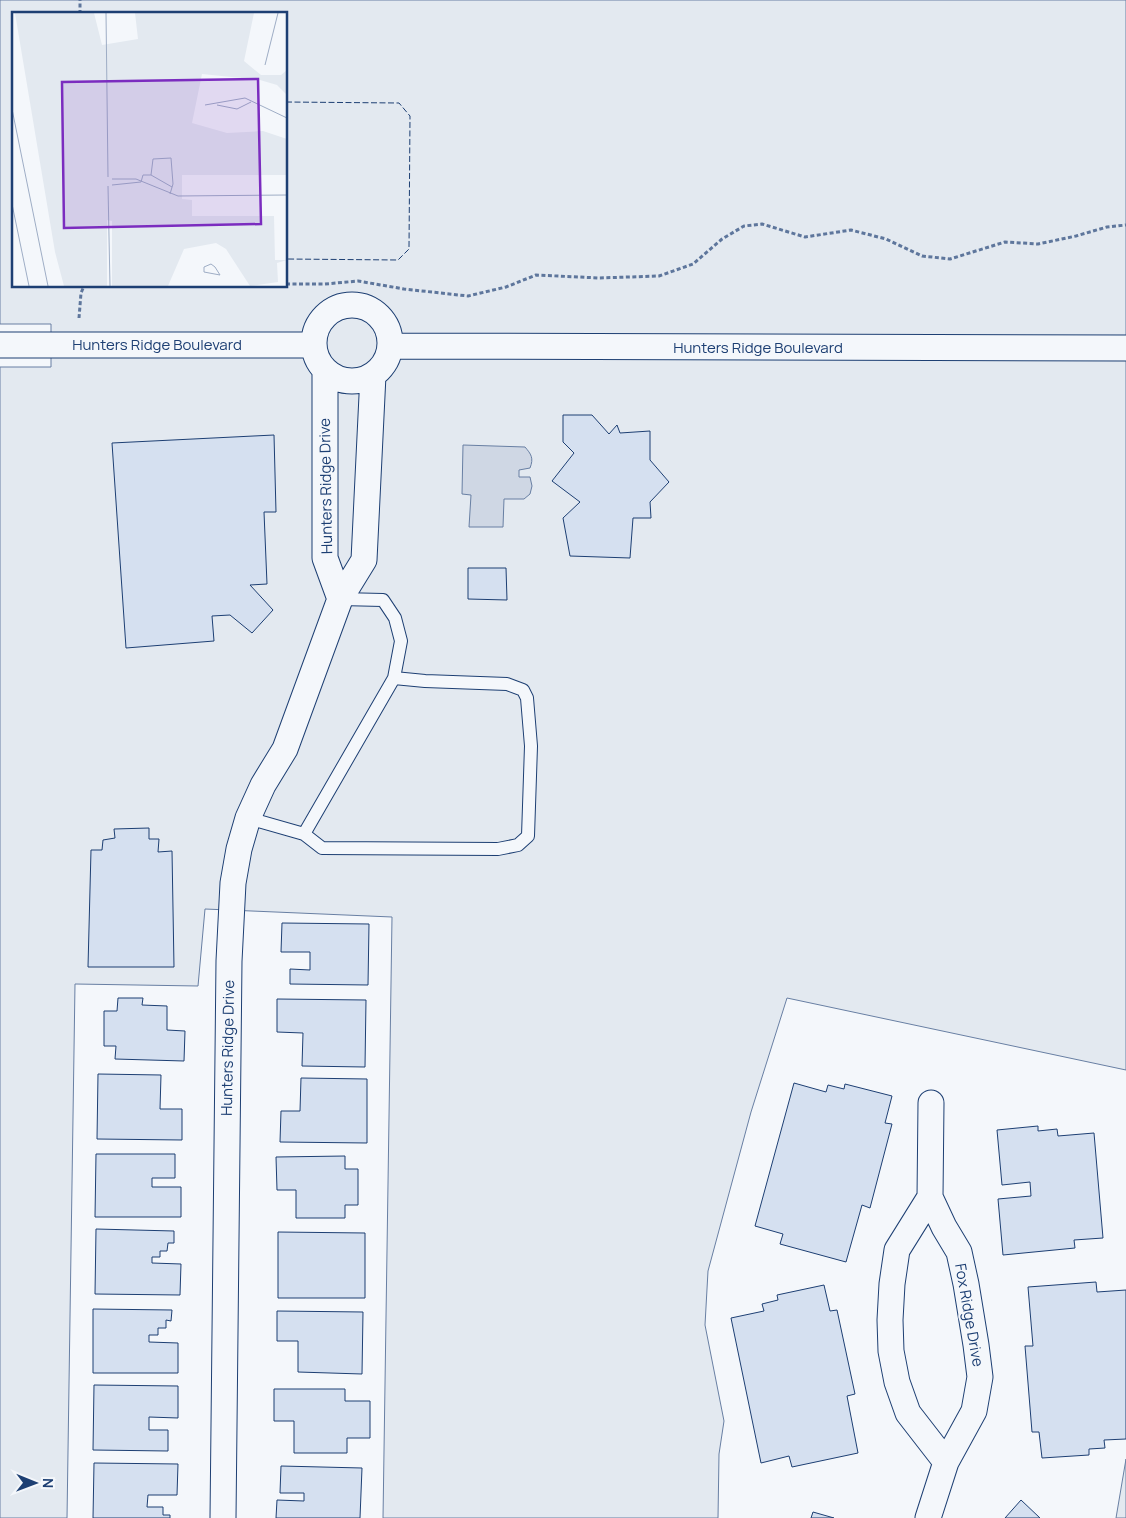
<svg xmlns="http://www.w3.org/2000/svg" width="1126" height="1518" viewBox="0 0 1126 1518" font-family="Manrope,sans-serif">
  <rect width="100%" height="100%" fill="#f4f7fb"/>
  <!-- green -->
  <path fill="#e3e9f0" stroke="#687fa3" fill-rule="evenodd" d="M 0,0 L 1126,0 L 1126,1070 L 787,998 L 751,1112 L 708,1271 L 705,1325 L 724,1421 L 719,1454 L 718,1518 L 383,1518 L 392,917 L 205,909 L 198,986 L 75,984 L 67,1518 L 0,1518 L 0,367 L 51,367 L 51,324 L 0,324 ZM 14,14 L 286,14 L 286,286 L 14,286 Z
    M 1126,1459 L 1126,1518 L 1116,1518 Z"/>
  <!-- water -->
  <path fill="#cfd7e4" stroke="#687fa3" d="M 463,445 L 525,447 C 531,454 534,458 530,468 L 519,470 L 519,477 L 530,477 L 532,486 L 530,494 L 524,499 L 504,499 L 503,527 L 469,527 L 471,495 L 462,494 Z"/>
  <!-- building -->
  <path fill="#d5e0f0" stroke="#1d3f73" d="M 563,415 L 592,415 L 609,434 L 617,425 L 620,433 L 650,431 L 650,460 L 669,482 L 650,502 L 651,518 L 633,518 L 630,558 L 570,556 L 563,518 L 580,502 L 552,481 L 574,453 L 563,442 Z
    M 274,435 L 276,512 L 264,512 L 267,584 L 250,585 L 273,610 L 252,633 L 230,615 L 212,616 L 214,641 L 126,648 L 112,443 Z
    M 468,568 L 506,568 L 507,600 L 468,599 Z
    M 149,828 L 149,839 L 159,839 L 158,852 L 172,851 L 174,967 L 88,967 L 91,850 L 102,850 L 103,840 L 115,838 L 114,829 Z
    M 282,923 L 369,924 L 368,985 L 290,984 L 290,969 L 310,970 L 310,952 L 281,952 Z
    M 118,998 L 143,998 L 142,1005 L 167,1006 L 167,1030 L 185,1031 L 184,1061 L 115,1059 L 116,1046 L 104,1046 L 104,1011 L 117,1011 Z
    M 277,999 L 366,1000 L 365,1067 L 302,1066 L 303,1033 L 277,1032 Z
    M 98,1074 L 161,1075 L 160,1109 L 182,1109 L 182,1140 L 97,1139 Z
    M 301,1078 L 367,1079 L 367,1143 L 280,1142 L 281,1111 L 300,1111 Z
    M 794,1083 L 826,1092 L 828,1085 L 844,1089 L 845,1084 L 892,1096 L 885,1123 L 892,1124 L 870,1208 L 862,1205 L 846,1262 L 780,1244 L 783,1234 L 755,1226 Z
    M 1038,1126 L 1038,1131 L 1057,1129 L 1058,1136 L 1094,1133 L 1103,1238 L 1074,1240 L 1075,1248 L 1003,1255 L 998,1199 L 1031,1196 L 1030,1182 L 1002,1185 L 997,1130 Z
    M 96,1154 L 175,1154 L 175,1178 L 152,1178 L 152,1187 L 181,1187 L 181,1217 L 95,1217 Z
    M 345,1156 L 345,1169 L 358,1169 L 358,1205 L 345,1205 L 345,1218 L 296,1218 L 296,1190 L 277,1190 L 276,1157 Z
    M 96,1229 L 174,1231 L 174,1243 L 168,1243 L 167,1251 L 160,1251 L 160,1257 L 152,1257 L 152,1263 L 181,1264 L 180,1295 L 95,1294 Z
    M 278,1232 L 365,1233 L 365,1298 L 278,1298 Z
    M 1096,1282 L 1097,1292 L 1126,1290 L 1126,1439 L 1104,1440 L 1105,1448 L 1089,1449 L 1089,1455 L 1042,1458 L 1039,1432 L 1032,1432 L 1025,1346 L 1033,1346 L 1028,1287 Z
    M 824,1285 L 830,1311 L 837,1310 L 855,1394 L 847,1396 L 858,1453 L 792,1467 L 789,1456 L 761,1463 L 731,1318 L 764,1311 L 762,1304 L 778,1300 L 777,1295 Z
    M 93,1309 L 172,1310 L 171,1321 L 166,1320 L 166,1328 L 158,1328 L 158,1335 L 149,1335 L 149,1342 L 178,1343 L 178,1373 L 93,1373 Z
    M 277,1311 L 363,1312 L 362,1374 L 298,1372 L 298,1341 L 277,1341 Z
    M 94,1385 L 178,1386 L 178,1418 L 149,1417 L 149,1430 L 168,1430 L 168,1451 L 93,1450 Z
    M 274,1389 L 345,1389 L 345,1401 L 370,1401 L 370,1438 L 347,1438 L 347,1453 L 294,1453 L 294,1421 L 274,1421 Z
    M 94,1463 L 178,1464 L 177,1495 L 148,1495 L 147,1507 L 163,1507 L 163,1515 L 170,1515 L 170,1518 L 93,1518 Z
    M 281,1466 L 362,1468 L 360,1518 L 276,1518 L 277,1500 L 304,1501 L 304,1493 L 280,1493 Z
    M 1021,1500 L 1040,1518 L 1005,1518 Z
    M 813,1512 L 834,1518 L 811,1518 Z"/>
  <g fill="none" stroke-linecap="round" stroke-linejoin="round">
    <!-- lane casing -->
    <g stroke="#1d3f73" stroke-width="14">
      <path id="lane" d="M 248,818 L 304,834 L 322,848 L 498,849 L 518,845 L 528,836 L 531,746 L 527,698 L 523,690 L 507,684 L 425,681 L 394,678 L 401,641 L 395,618 L 383,600 L 340,599
        M 304,834 L 394,678"/>
    </g>
    <!-- street casing -->
    <g stroke="#1d3f73" stroke-width="27">
      <path id="street" d="M314 343a38 38 0 1 1 76 0a38 38 0 1 1-76 0Z
        M 0,345 L 314,345
        M 390,346 L 1126,348
        M 325,371 L 325,558 L 340,599
        M 930,1197 L 897,1250 L 892,1284 L 890,1320 L 891,1351 L 897,1382 L 908,1413 L 946,1462
        M 223,1518 L 229,961 L 233,883 L 239,849 L 248,818 L 263,785 L 285,749 L 340,599 L 364,560 L 373,375
        M 928,1518 L 946,1462 L 974,1411 L 980,1377 L 976,1345 L 966,1284 L 959,1252 L 944,1227 L 930,1197 L 931,1103"/>
    </g>
    <!-- path -->
    <path stroke="#5e769c" stroke-width="3" stroke-dasharray="4 2.5" stroke-linecap="butt" d="M 80,14 L 80,0
      M 286,284 L 325,284 L 358,281 L 404,289 L 468,296 L 506,287 L 536,275 L 599,278 L 659,276 L 693,264 L 722,239 L 744,226 L 762,224 L 805,237 L 851,230 L 886,239 L 922,256 L 950,259 L 1005,242 L 1038,244 L 1076,236 L 1107,227 L 1126,225
      M 79,318 L 81,293 L 84,286"/>
    <!-- lane -->
    <use href="#lane" stroke="#f4f7fb" stroke-width="12"/>
    <!-- street -->
    <use href="#street" stroke="#f4f7fb" stroke-width="25"/>
    <!-- fence -->
    <path stroke="#1d3f73" stroke-width="1" stroke-dasharray="6 2.5" stroke-linecap="butt" d="M 286,102 L 399,103 L 410,116 L 409,249 L 398,260 L 286,259"/>
  </g>
  <g text-anchor="middle" stroke-width="4" stroke-linejoin="round" paint-order="stroke">
    <!-- street labels -->
    <g font-size="15" fill="#1d3f73" stroke="#f4f7fb">
      <text x="157" y="350">Hunters Ridge Boulevard</text>
      <text x="758" y="353">Hunters Ridge Boulevard</text>
      <text transform="translate(326 486) rotate(-91)" y="5">Hunters Ridge Drive</text>
      <text transform="translate(228 1048) rotate(-89)" y="5">Hunters Ridge Drive</text>
      <text transform="translate(969 1315) rotate(80)" y="5">Fox Ridge Drive</text>
    </g>
  </g>
  <!-- overview -->
  <g transform="translate(12 12)">
    <rect width="275" height="275" fill="#f4f7fb"/>
    <path d="M 3,1 L 82,1 L 90,33 L 126,27 L 123,1 L 242,1 L 232,49 L 249,63 L 269,63 L 275,58 L 275,83 L 265,73 L 248,68 L 190,62 L 180,111 L 215,121 L 251,119 L 275,127 L 275,163 L 170,163 L 170,187 L 180,188 L 180,204 L 262,204 L 263,248 L 275,248 L 265,251 L 266,270 L 238,274 L 214,237 L 204,231 L 172,237 L 156,274 L 100,274 L 100,209 L 95,208 L 95,274 L 52,274 L 43,240 Z" fill="#e3e9f0"/>
    <path fill="none" stroke="#9eadc5" stroke-width="1" d="M 94,1 L 96,165M 253,53 L 266,1M 193,93 L 233,86 L 275,106M 205,93 L 225,97 L 239,90M 0,97 L 36,274M 139,163 L 160,175M 100,167 L 124,167 L 166,184 L 275,183M 129,170 L 131,163 L 139,163 L 141,147 L 159,146 L 161,172 L 158,182M 100,173 L 129,170M 96,174 L 98,274M 0,192 L 17,274M 199,252 L 203,255 L 208,263 L 192,260 L 192,255 Z"/>
    <path fill="#7b2cbf" fill-opacity="0.15" stroke="#7b2cbf" stroke-width="2.5" d="M 246,67 L 249,212 L 52,216 L 50,70 Z"/>
    <rect width="275" height="275" fill="none" stroke="#1d3f73" stroke-width="2.5"/>
  </g>
  <!-- north arrow -->
  <g transform="translate(35 1483) rotate(91)" stroke="#f4f7fb" stroke-width="4" paint-order="stroke">
  <path d="M0-4L9 19L0 12L-9 19Z" fill="#1d3f73"/>
  <text y="-8" font-size="14" font-weight="bold" text-anchor="middle" fill="#1d3f73">N</text>
  </g>
</svg>
